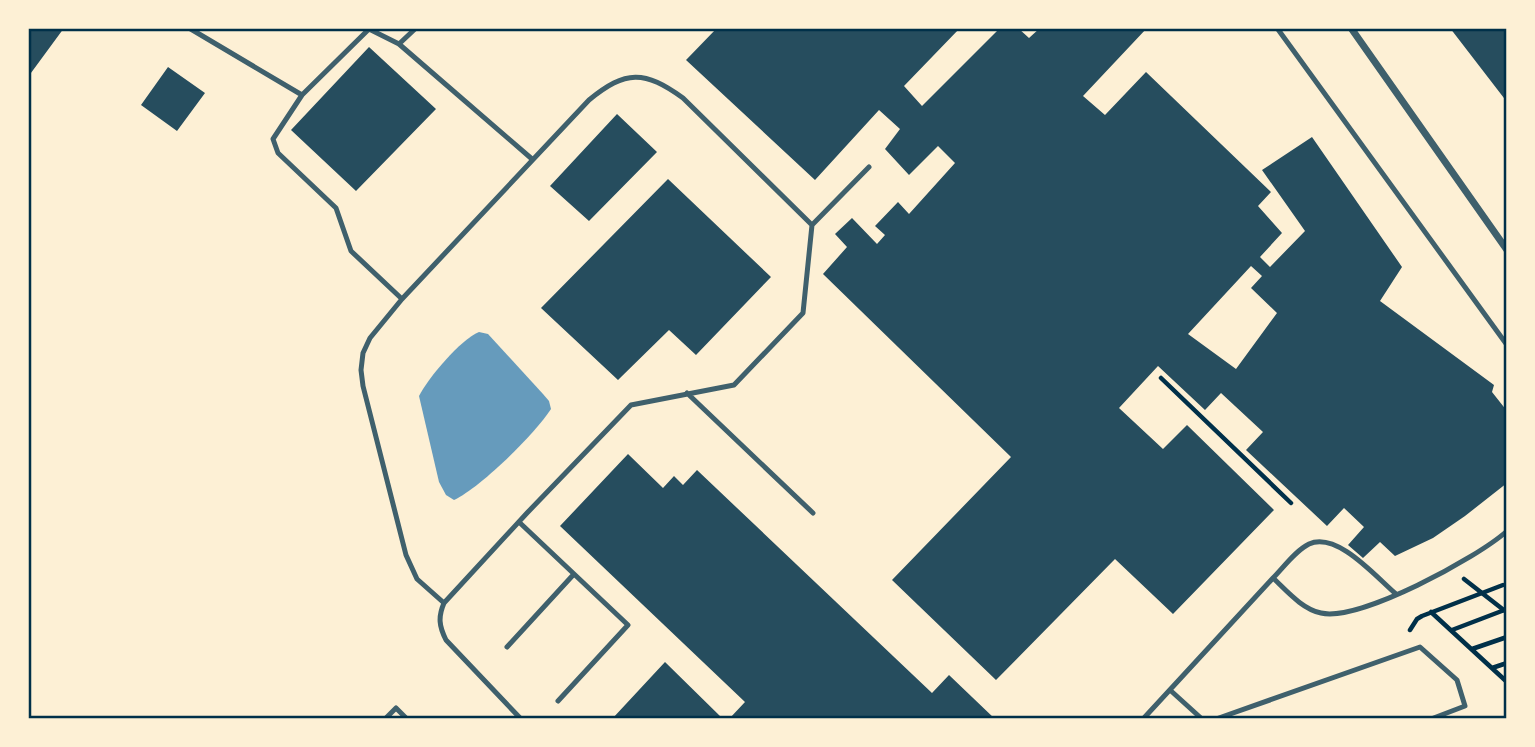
<svg xmlns="http://www.w3.org/2000/svg" width="1535" height="747" viewBox="0 0 1535 747" font-family="Raleway,sans-serif">
  <rect width="100%" height="100%" fill="#fdf0d5"/>
  <!-- water -->
  <path fill="#669bbc" d="M 479,332 L 488,334 L 543,394 L 549,401 L 551,409 C 535,434 480,488 454,500 L 446,495 L 439,482 L 419,396 C 429,377 460,340 479,332 Z"/>
  <!-- building -->
  <path fill="#264d5e" fill-rule="evenodd" d="M 28,28 L 64,28 L 28,77 Z
    M 717,28 L 960,28 L 904,86 L 922,106 L 1000,28 L 1018,28 L 1029,38 L 1040,28 L 1147,28 L 1083,96 L 1105,115 L 1146,72 L 1271,192 L 1258,206 L 1282,233 L 1260,257 L 1270,267 L 1305,231 L 1262,170 L 1312,137 L 1402,267 L 1380,301 L 1494,385 L 1492,392 L 1507,411 L 1507,483 L 1465,516 L 1433,538 L 1395,556 L 1380,542 L 1363,558 L 1348,545 L 1364,527 L 1344,508 L 1327,526 L 1246,450 L 1263,432 L 1221,393 L 1205,410 L 1158,366 L 1119,408 L 1163,449 L 1187,425 L 1274,510 L 1173,614 L 1115,559 L 996,680 L 892,580 L 1011,457 L 823,274 L 847,247 L 835,234 L 852,218 L 877,244 L 885,235 L 875,226 L 898,202 L 909,214 L 955,163 L 938,146 L 909,175 L 885,149 L 900,129 L 879,110 L 815,180 L 686,60 ZM 1251,266 L 1262,276 L 1251,288 L 1277,313 L 1236,369 L 1188,334 Z
    M 1450,28 L 1507,28 L 1507,102 Z
    M 369,47 L 436,109 L 356,191 L 291,130 Z
    M 168,67 L 205,93 L 177,131 L 141,105 Z
    M 617,114 L 657,152 L 589,221 L 550,186 Z
    M 668,179 L 771,277 L 696,355 L 669,330 L 618,380 L 541,308 Z
    M 628,454 L 663,488 L 674,476 L 683,485 L 697,470 L 932,693 L 949,675 L 995,719 L 729,719 L 745,702 L 560,526 Z
    M 665,662 L 721,717 L 719,719 L 612,719 Z"/>
  <g fill="none" stroke-linecap="round" stroke-linejoin="round">
    <!-- path -->
    <path stroke="#003049" stroke-width="4.5" d="M 1161,378 L 1291,503
      M 1464,579 L 1505,611
      M 1431,612 L 1507,682
      M 1410,630 L 1417,619 L 1422,616 L 1503,585
      M 1452,630 L 1507,609
      M 1472,649 L 1507,637
      M 1492,668 L 1507,663"/>
    <!-- service -->
    <path stroke="#3f606c" stroke-width="5" d="M 189,28 L 302,95 L 369,29 L 399,44 L 532,159
      M 1277,28 L 1507,345
      M 399,44 L 416,28
      M 302,95 L 273,139 L 278,153 L 336,208 L 351,251 L 402,299
      M 812,225 L 869,167
      M 687,393 L 813,513
      M 519,522 L 628,625 L 558,701
      M 1273,578 C 1284,567 1295,551 1309,544 C 1337,531 1376,577 1396,594
      M 444,603 L 417,579 L 406,555 L 363,386 L 361,370 L 363,353 L 370,338 L 402,299 L 589,100 C 626,70 644,70 683,98 L 812,225 L 803,313 L 734,385 L 631,405 L 527,513 L 444,603 C 438,617 439,626 446,640 L 521,719
      M 507,647 L 574,574
      M 1170,690 L 1202,719
      M 385,719 L 396,708 L 407,719
      M 1143,719 L 1273,578 C 1287,591 1302,609 1321,613 C 1359,622 1477,558 1507,531
      M 1216,719 L 1420,647 L 1457,680 L 1465,706 L 1431,719"/>
    <!-- minor -->
    <path stroke="#3f606c" stroke-width="7" d="M 1351,28 L 1507,250"/>
  </g>
  <!-- border -->
  <rect width="1535" height="747" fill="none" stroke="#fdf0d5" stroke-width="60"/>
  <rect x="30" y="30" width="1475" height="687" fill="none" stroke="#003049" stroke-width="2.5"/>
</svg>
